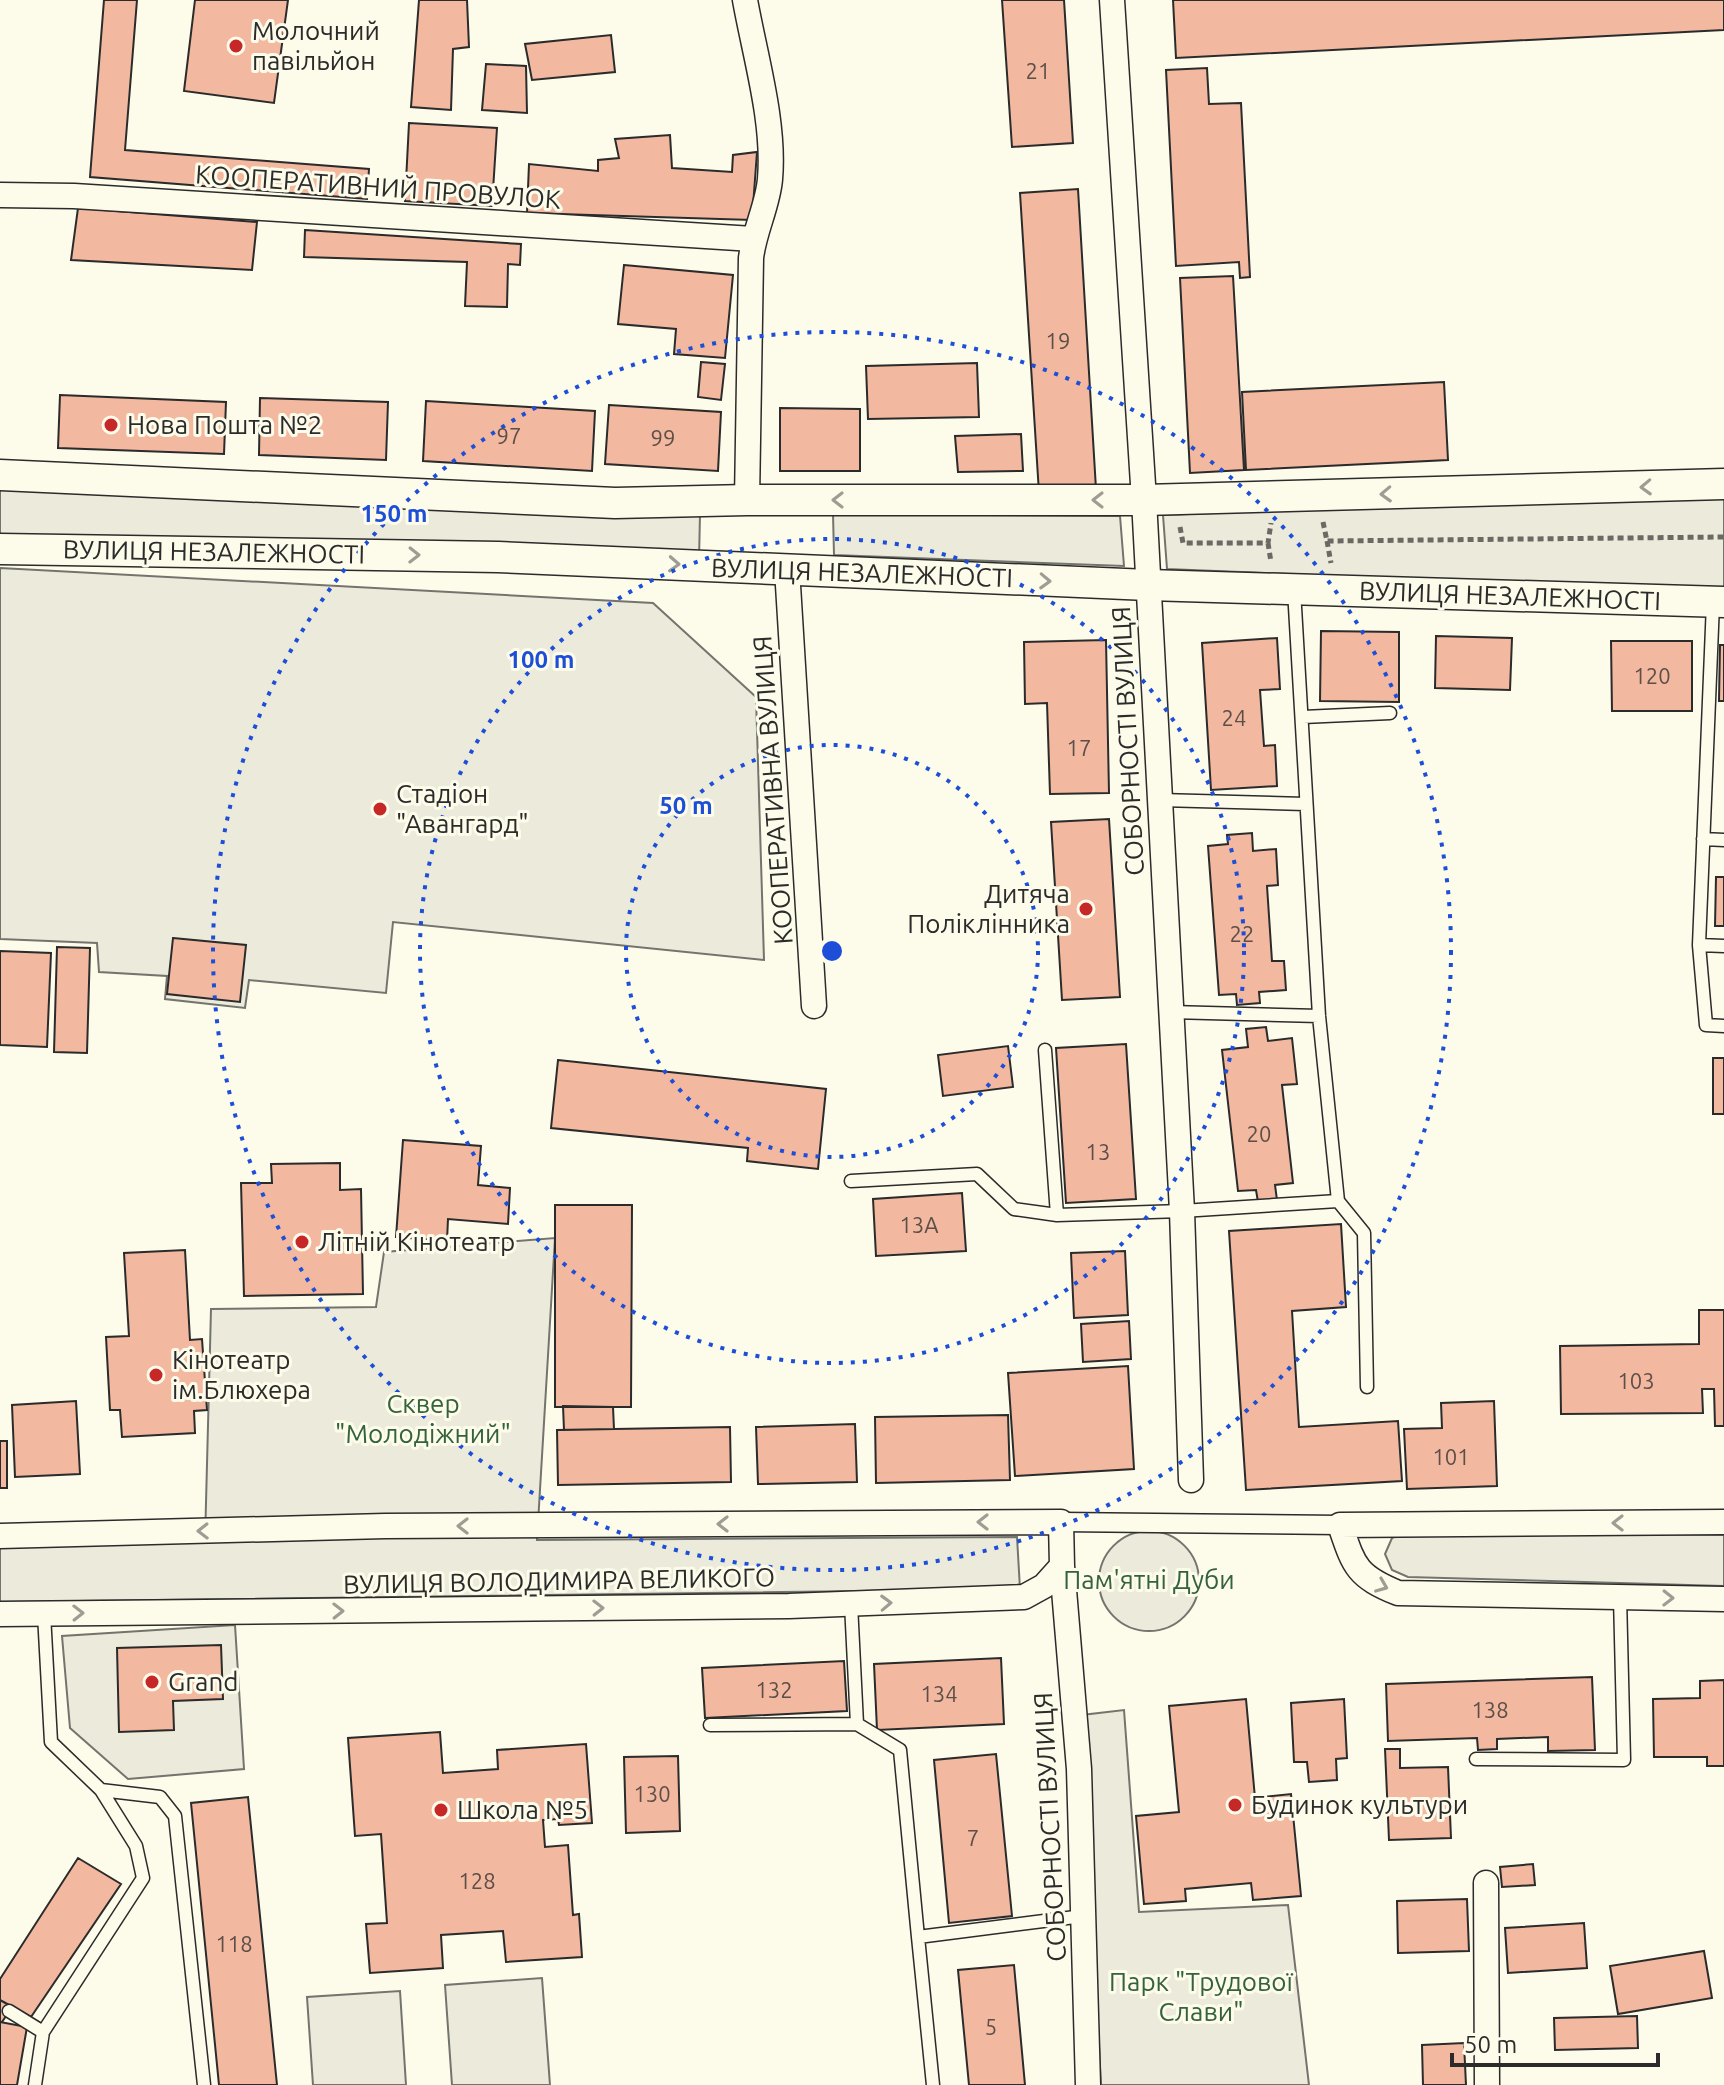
<svg xmlns="http://www.w3.org/2000/svg" width="1724" height="2085" viewBox="0 0 1724 2085" font-family="Ubuntu,sans-serif">
  <rect width="100%" height="100%" fill="#fdfbea"/>
  <!-- green -->
  <path fill="#ecebdb" stroke="#74746e" stroke-width="2" d="M 0,487 L 700,514 L 699,560 L 0,539 Z
    M 1724,493 L 1724,592 L 1167,569 L 1163,515 Z
    M 833,514 L 1120,516 L 1124,566 L 834,555 Z
    M 0,568 L 653,603 L 756,697 L 764,960 L 393,922 L 386,993 L 249,980 L 245,1008 L 165,999 L 167,976 L 99,972 L 97,943 L 0,939 Z
    M 555,1238 L 537,1540 L 1017,1537 L 1020,1589 L 0,1602 L 0,1544 L 205,1542 L 211,1309 L 376,1307 L 384,1252 Z
    M 1408,1531 L 1724,1535 L 1724,1586 L 1408,1577 L 1392,1570 L 1385,1554 L 1392,1538 Z
    M1099 1581a50 50 0 1 1 100 0a50 50 0 1 1-100 0Z
    M 235,1625 L 244,1769 L 128,1779 L 70,1728 L 62,1636 Z
    M 1124,1710 L 1139,1912 L 1288,1905 L 1309,2085 L 1101,2085 L 1082,1715 Z
    M 542,1978 L 550,2085 L 452,2085 L 445,1985 Z
    M 400,1991 L 406,2085 L 313,2085 L 307,1997 Z"/>
  <!-- building -->
  <path fill="#f2b8a0" stroke="#2b2b2b" stroke-width="2" d="M 104,0 L 137,0 L 125,150 L 369,169 L 367,199 L 90,177 Z
    M 195,0 L 288,0 L 274,103 L 184,91 Z
    M 419,0 L 467,0 L 469,47 L 453,49 L 451,110 L 411,107 Z
    M 1002,0 L 1064,0 L 1073,143 L 1012,147 Z
    M 1173,0 L 1724,0 L 1724,30 L 1176,58 Z
    M 611,35 L 615,72 L 532,80 L 525,44 Z
    M 486,64 L 526,66 L 527,113 L 482,110 Z
    M 1207,68 L 1209,104 L 1241,103 L 1250,277 L 1240,278 L 1239,262 L 1176,266 L 1166,70 Z
    M 409,123 L 497,128 L 492,206 L 405,201 Z
    M 670,135 L 672,168 L 732,172 L 733,155 L 757,152 L 752,220 L 527,213 L 529,164 L 598,171 L 598,160 L 619,158 L 615,139 Z
    M 1078,189 L 1096,489 L 1039,493 L 1020,193 Z
    M 78,208 L 257,222 L 252,270 L 71,260 Z
    M 305,230 L 521,244 L 520,265 L 508,264 L 507,307 L 465,306 L 467,262 L 304,257 Z
    M 624,265 L 733,275 L 725,358 L 674,354 L 676,329 L 618,324 Z
    M 1233,276 L 1244,470 L 1190,473 L 1180,278 Z
    M 701,362 L 725,364 L 721,400 L 698,397 Z
    M 977,363 L 979,417 L 868,419 L 866,366 Z
    M 1444,382 L 1448,460 L 1246,470 L 1242,392 Z
    M 60,395 L 226,402 L 224,454 L 58,448 Z
    M 260,398 L 388,402 L 386,460 L 259,455 Z
    M 426,401 L 595,411 L 592,471 L 423,461 Z
    M 609,405 L 721,412 L 718,471 L 605,464 Z
    M 780,408 L 860,409 L 860,471 L 780,471 Z
    M 1021,434 L 1023,471 L 958,472 L 955,436 Z
    M 1321,631 L 1399,632 L 1399,702 L 1320,701 Z
    M 1436,636 L 1512,638 L 1510,690 L 1435,688 Z
    M 1277,638 L 1280,689 L 1260,690 L 1264,746 L 1275,745 L 1277,786 L 1211,790 L 1202,643 Z
    M 1106,640 L 1109,793 L 1050,794 L 1047,703 L 1025,704 L 1024,642 Z
    M 1611,641 L 1692,641 L 1692,711 L 1612,711 Z
    M 1720,645 L 1724,645 L 1724,701 L 1719,701 Z
    M 1109,819 L 1120,997 L 1062,1000 L 1051,822 Z
    M 1252,833 L 1253,851 L 1276,849 L 1278,885 L 1267,886 L 1272,961 L 1284,961 L 1286,990 L 1259,992 L 1260,1003 L 1237,1005 L 1236,994 L 1219,995 L 1208,846 L 1228,844 L 1227,835 Z
    M 1716,877 L 1724,877 L 1724,926 L 1715,926 Z
    M 173,938 L 246,945 L 240,1002 L 167,994 Z
    M 57,947 L 90,948 L 87,1053 L 54,1052 Z
    M 0,951 L 51,953 L 47,1047 L 0,1045 Z
    M 1266,1027 L 1268,1041 L 1292,1038 L 1297,1084 L 1282,1085 L 1293,1183 L 1275,1185 L 1277,1200 L 1258,1202 L 1256,1190 L 1238,1191 L 1222,1050 L 1248,1047 L 1246,1029 Z
    M 1126,1044 L 1136,1199 L 1066,1203 L 1056,1048 Z
    M 1008,1046 L 1013,1087 L 943,1096 L 938,1055 Z
    M 1713,1058 L 1724,1058 L 1724,1114 L 1713,1114 Z
    M 558,1060 L 826,1089 L 818,1169 L 747,1161 L 748,1148 L 551,1128 Z
    M 403,1140 L 481,1146 L 478,1185 L 510,1188 L 508,1224 L 448,1219 L 447,1241 L 396,1237 Z
    M 340,1163 L 340,1190 L 361,1189 L 363,1294 L 244,1296 L 241,1183 L 272,1183 L 271,1164 Z
    M 962,1193 L 966,1251 L 876,1256 L 873,1199 Z
    M 555,1205 L 632,1205 L 631,1407 L 555,1407 Z
    M 1341,1224 L 1346,1307 L 1292,1311 L 1299,1427 L 1398,1421 L 1402,1481 L 1246,1490 L 1229,1231 Z
    M 185,1250 L 190,1340 L 202,1339 L 207,1410 L 194,1411 L 195,1433 L 122,1437 L 120,1410 L 110,1410 L 106,1337 L 129,1336 L 124,1253 Z
    M 1125,1251 L 1128,1315 L 1074,1318 L 1071,1253 Z
    M 1699,1310 L 1724,1310 L 1724,1426 L 1715,1426 L 1714,1389 L 1702,1389 L 1703,1413 L 1561,1414 L 1560,1346 L 1699,1344 Z
    M 1129,1321 L 1131,1359 L 1083,1362 L 1081,1324 Z
    M 1128,1366 L 1134,1469 L 1015,1476 L 1008,1373 Z
    M 76,1401 L 80,1474 L 15,1477 L 12,1405 Z
    M 1494,1401 L 1497,1486 L 1407,1489 L 1404,1429 L 1442,1428 L 1441,1403 Z
    M 563,1406 L 613,1407 L 614,1429 L 564,1430 Z
    M 1008,1415 L 1010,1480 L 876,1483 L 875,1417 Z
    M 855,1424 L 857,1482 L 758,1484 L 756,1427 Z
    M 730,1427 L 731,1482 L 558,1485 L 557,1430 Z
    M 0,1441 L 7,1441 L 7,1488 L 0,1488 Z
    M 221,1645 L 223,1699 L 173,1701 L 174,1730 L 119,1732 L 117,1648 Z
    M 1001,1658 L 1004,1724 L 877,1730 L 874,1664 Z
    M 844,1661 L 847,1711 L 705,1718 L 702,1668 Z
    M 1592,1677 L 1595,1750 L 1548,1751 L 1548,1737 L 1497,1739 L 1497,1749 L 1478,1750 L 1477,1738 L 1388,1741 L 1386,1684 Z
    M 1724,1680 L 1724,1766 L 1707,1766 L 1707,1757 L 1654,1757 L 1653,1699 L 1700,1698 L 1700,1681 Z
    M 1246,1699 L 1255,1798 L 1291,1794 L 1301,1896 L 1253,1900 L 1251,1883 L 1185,1889 L 1186,1901 L 1144,1904 L 1136,1816 L 1179,1812 L 1169,1706 Z
    M 1344,1699 L 1347,1758 L 1336,1759 L 1337,1780 L 1309,1782 L 1307,1762 L 1294,1762 L 1291,1703 Z
    M 440,1732 L 443,1773 L 498,1769 L 497,1750 L 586,1744 L 592,1823 L 559,1825 L 558,1819 L 543,1820 L 545,1847 L 568,1845 L 573,1915 L 579,1914 L 582,1957 L 506,1962 L 503,1931 L 441,1935 L 443,1968 L 370,1973 L 366,1924 L 387,1923 L 381,1834 L 355,1836 L 348,1738 Z
    M 1385,1749 L 1400,1749 L 1400,1768 L 1448,1767 L 1451,1838 L 1389,1840 Z
    M 996,1754 L 1012,1916 L 949,1923 L 934,1760 Z
    M 678,1756 L 680,1831 L 626,1833 L 624,1757 Z
    M 248,1797 L 277,2085 L 219,2085 L 191,1803 Z
    M 78,1858 L 121,1884 L 31,2017 L 0,2000 L 0,1979 Z
    M 1533,1864 L 1535,1885 L 1502,1887 L 1500,1867 Z
    M 1467,1899 L 1469,1951 L 1398,1953 L 1397,1901 Z
    M 1584,1923 L 1587,1968 L 1508,1973 L 1505,1928 Z
    M 1704,1951 L 1712,1998 L 1618,2014 L 1610,1966 Z
    M 1014,1965 L 1025,2085 L 969,2085 L 958,1970 Z
    M 0,2000 L 12,2007 L 2,2022 L 0,2022 Z
    M 1637,2016 L 1638,2048 L 1555,2050 L 1554,2018 Z
    M 0,2022 L 27,2027 L 17,2085 L 0,2085 Z
    M 1464,2043 L 1466,2085 L 1423,2085 L 1422,2045 Z"/>
  <g fill="none" stroke-linecap="round" stroke-linejoin="round">
    <!-- service casing -->
    <g stroke="#2b2b2b" stroke-width="15">
      <path id="service" d="M 1294,590 L 1319,1016 L 1338,1201 L 1364,1233 L 1367,1387
        M 1713,603 L 1699,945 L 1706,1025 L 1724,1026
        M 1303,717 L 1390,713
        M 1160,800 L 1305,804
        M 1703,839 L 1724,840
        M 1699,945 L 1724,946
        M 1171,1012 L 1319,1016
        M 1045,1050 L 1057,1215 L 1182,1211 L 1338,1201
        M 851,1181 L 977,1174 L 1014,1209 L 1057,1215
        M 44,1614 L 51,1742 L 101,1790 L 160,1797 L 175,1816 L 204,2085
        M 857,1724 L 900,1750 L 918,1937 L 1083,1916
        M 710,1725 L 857,1724 L 851,1604
        M 1476,1759 L 1624,1760 L 1620,1597
        M 918,1937 L 933,2085
        M 9,2011 L 43,2032
        M 35,2085 L 43,2032 L 143,1878 L 136,1846 L 101,1790"/>
    </g>
    <!-- pedestrian casing -->
    <g stroke="#2b2b2b" stroke-width="21">
      <path id="pedestrian" d="M 1061,1522 L 1340,1525"/>
    </g>
    <!-- minor casing -->
    <g stroke="#2b2b2b" stroke-width="27">
      <path id="minor" d="M 745,0 C 755,56 775,122 770,179 C 768,205 754,231 751,258 L 747,500
        M 1112,0 L 1144,500 L 1182,1211 L 1191,1480
        M 0,195 L 74,196 L 753,239
        M 787,569 L 814,1006
        M 1724,1522 L 1340,1525 C 1354,1566 1356,1576 1398,1593 L 1724,1599
        M 0,1536 L 385,1526 L 1061,1522 L 1062,1566 L 1044,1586 L 1024,1597 L 789,1606 L 0,1614
        M 1062,1566 L 1079,1769 L 1088,2085
        M 1486,1883 L 1487,2085"/>
    </g>
    <!-- tertiary casing -->
    <g stroke="#2b2b2b" stroke-width="33">
      <path id="tertiary" d="M 0,475 L 615,503 L 747,500 L 1144,500 L 1724,484
        M 0,549 L 498,557 L 1148,585 L 1724,602"/>
    </g>
    <!-- path -->
    <path stroke="#6a6964" stroke-width="5" stroke-dasharray="6 4" stroke-linecap="butt" d="M 1323,522 L 1327,541 L 1724,537
      M 1180,527 L 1183,543 L 1268,543 L 1271,523
      M 1327,541 L 1331,563
      M 1268,543 L 1271,562"/>
    <!-- service -->
    <use href="#service" stroke="#fdfbea" stroke-width="12"/>
    <!-- pedestrian -->
    <use href="#pedestrian" stroke="#fdfbea" stroke-width="18"/>
    <!-- minor -->
    <use href="#minor" stroke="#fdfbea" stroke-width="24"/>
    <!-- tertiary -->
    <use href="#tertiary" stroke="#fdfbea" stroke-width="30"/>
  </g>
  <!-- one-way arrows -->
  <defs><path id="oneway-chevron" d="M-2-3.5L2.5 0L-2 3.5" fill="none" stroke-width="1.6" stroke-linecap="round" stroke-linejoin="round" transform="scale(2)"/></defs>
  <g stroke="#9e9d94">
    <use href="#oneway-chevron" transform="translate(1646 487) rotate(178)"/>
    <use href="#oneway-chevron" transform="translate(1386 494) rotate(178)"/>
    <use href="#oneway-chevron" transform="translate(838 500) rotate(-180)"/>
    <use href="#oneway-chevron" transform="translate(1098 500) rotate(-180)"/>
    <use href="#oneway-chevron" transform="translate(414 555) rotate(1)"/>
    <use href="#oneway-chevron" transform="translate(674 564) rotate(3)"/>
    <use href="#oneway-chevron" transform="translate(1045 581) rotate(2)"/>
    <use href="#oneway-chevron" transform="translate(983 1522) rotate(180)"/>
    <use href="#oneway-chevron" transform="translate(1618 1523) rotate(180)"/>
    <use href="#oneway-chevron" transform="translate(723 1524) rotate(180)"/>
    <use href="#oneway-chevron" transform="translate(463 1526) rotate(180)"/>
    <use href="#oneway-chevron" transform="translate(203 1531) rotate(179)"/>
    <use href="#oneway-chevron" transform="translate(1382 1586) rotate(22)"/>
    <use href="#oneway-chevron" transform="translate(1668 1598) rotate(1)"/>
    <use href="#oneway-chevron" transform="translate(886 1603) rotate(-2)"/>
    <use href="#oneway-chevron" transform="translate(598 1608) rotate(-1)"/>
    <use href="#oneway-chevron" transform="translate(338 1611) rotate(-1)"/>
    <use href="#oneway-chevron" transform="translate(78 1613) rotate(-1)"/>
  </g>
  <!-- distance rings -->
  <g fill="none" stroke="#1d4ed8" stroke-width="4" stroke-dasharray="4 8">
    <circle cx="832" cy="951" r="206"/>
    <circle cx="832" cy="951" r="412"/>
    <circle cx="832" cy="951" r="619"/>
  </g>
  <!-- markers -->
  <g fill="#c62828" stroke="#fdfbea" stroke-width="3">
    <circle cx="236" cy="46" r="8"/>
    <circle cx="111" cy="425" r="8"/>
    <circle cx="380" cy="809" r="8"/>
    <circle cx="1086" cy="909" r="8"/>
    <circle cx="302" cy="1242" r="8"/>
    <circle cx="156" cy="1375" r="8"/>
    <circle cx="152" cy="1682" r="8"/>
    <circle cx="1235" cy="1805" r="8"/>
    <circle cx="441" cy="1810" r="8"/>
  </g>
  <g text-anchor="middle" stroke-width="6" stroke-linejoin="round" paint-order="stroke">
    <!-- number labels -->
    <g font-size="22" fill="#5d4e48">
      <text x="1038" y="79">21</text>
      <text x="1058" y="349">19</text>
      <text x="509" y="444">97</text>
      <text x="663" y="446">99</text>
      <text x="1652" y="684">120</text>
      <text x="1234" y="726">24</text>
      <text x="1079" y="756">17</text>
      <text x="1242" y="942">22</text>
      <text x="1259" y="1142">20</text>
      <text x="1098" y="1160">13</text>
      <text x="919" y="1233">13А</text>
      <text x="1636" y="1389">103</text>
      <text x="1451" y="1465">101</text>
      <text x="774" y="1698">132</text>
      <text x="939" y="1702">134</text>
      <text x="1490" y="1718">138</text>
      <text x="652" y="1802">130</text>
      <text x="973" y="1846">7</text>
      <text x="477" y="1889">128</text>
      <text x="234" y="1952">118</text>
      <text x="991" y="2035">5</text>
    </g>
    <!-- poi labels -->
    <g font-size="26" fill="#2b2b2b" stroke="#fdfbea" text-anchor="start">
      <text x="252" y="40">Молочний<tspan x="252" dy="30">павільйон</tspan></text>
      <text x="127" y="434">Нова Пошта №2</text>
      <text x="396" y="803">Стадіон<tspan x="396" dy="30">"Авангард"</tspan></text>
      <text x="1070" y="903" text-anchor="end">Дитяча<tspan x="1070" dy="30">Поліклінника</tspan></text>
      <text x="318" y="1251">Літній Кінотеатр</text>
      <text x="172" y="1369">Кінотеатр<tspan x="172" dy="30">ім.Блюхера</tspan></text>
      <text x="168" y="1691">Grand</text>
      <text x="1251" y="1814">Будинок культури</text>
      <text x="457" y="1819">Школа №5</text>
    </g>
    <!-- street labels -->
    <g font-size="26" fill="#2b2b2b" stroke="#fdfbea">
      <text transform="translate(378 187) rotate(4)" y="9">КООПЕРАТИВНИЙ ПРОВУЛОК</text>
      <text transform="translate(214 552) rotate(1)" y="9">ВУЛИЦЯ НЕЗАЛЕЖНОСТІ</text>
      <text transform="translate(862 573) rotate(2)" y="9">ВУЛИЦЯ НЕЗАЛЕЖНОСТІ</text>
      <text transform="translate(1510 596) rotate(2)" y="9">ВУЛИЦЯ НЕЗАЛЕЖНОСТІ</text>
      <text transform="translate(1128 741) rotate(-93)" y="9">СОБОРНОСТІ ВУЛИЦЯ</text>
      <text transform="translate(773 790) rotate(-94)" y="9">КООПЕРАТИВНА ВУЛИЦЯ</text>
      <text transform="translate(559 1581) rotate(-1)" y="9">ВУЛИЦЯ ВОЛОДИМИРА ВЕЛИКОГО</text>
      <text transform="translate(1050 1827) rotate(-93)" y="9">СОБОРНОСТІ ВУЛИЦЯ</text>
    </g>
    <!-- park labels -->
    <g font-size="26" fill="#34623c" stroke="#fdfbea">
      <text x="423" y="1413">Сквер<tspan x="423" dy="30">"Молодіжний"</tspan></text>
      <text x="1149" y="1589">Пам'ятні Дуби</text>
      <text x="1201" y="1991">Парк "Трудової<tspan x="1201" dy="30">Слави"</tspan></text>
    </g>
  </g>
  <circle cx="832" cy="951" r="12" fill="#1d4ed8" stroke="#fdfbea" stroke-width="4"/>
  <g font-size="24" text-anchor="middle" font-weight="bold" fill="#1d4ed8" stroke="#fdfbea" stroke-width="6" stroke-linejoin="round" paint-order="stroke">
    <text x="394" y="522">150 m</text>
    <text x="541" y="668">100 m</text>
    <text x="686" y="814">50 m</text>
  </g>
  <!-- scale -->
  <path d="M1452 2053v12h206v-12" fill="none" stroke="#2b2b2b" stroke-width="4"/>
  <text x="1464" y="2053" font-size="24" fill="#2b2b2b" stroke="#fdfbea" stroke-width="6" paint-order="stroke">50 m</text>
</svg>
